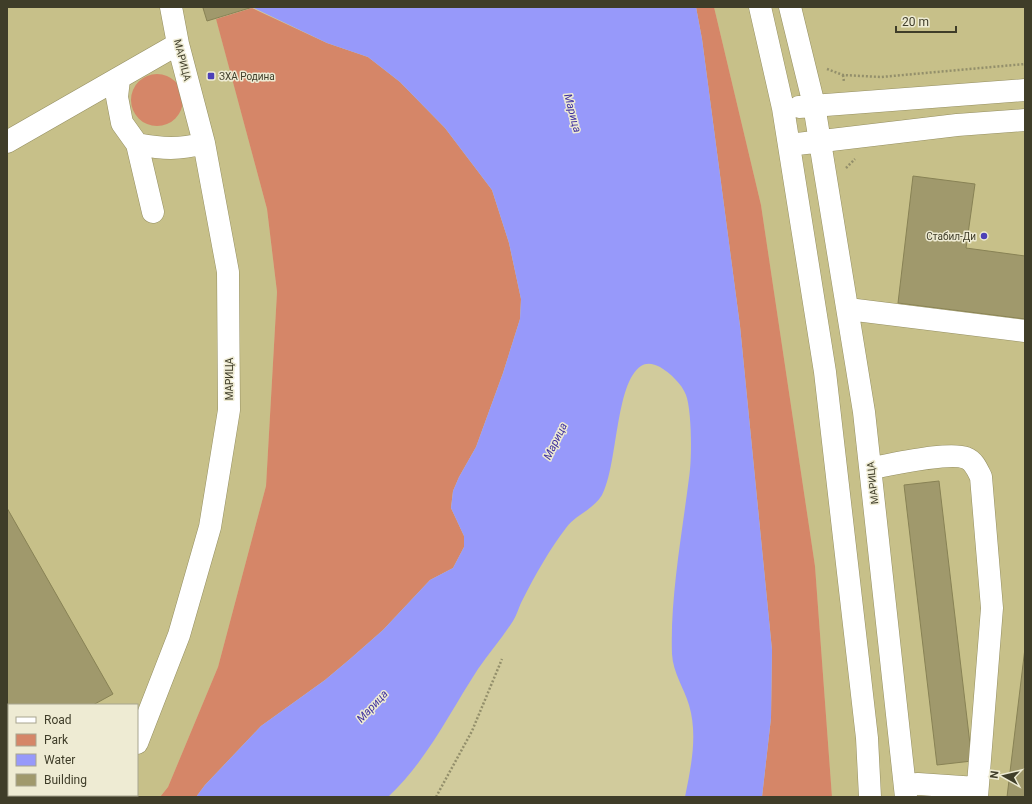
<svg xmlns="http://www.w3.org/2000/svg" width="1032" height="804" viewBox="0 0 1032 804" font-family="Roboto,sans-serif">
  <rect width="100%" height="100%" fill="#d1cb9c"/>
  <!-- built -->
  <path fill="#c7c089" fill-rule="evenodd" d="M 7,7 L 213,7 L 267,209 L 277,292 L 266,486 L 218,667 L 168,787 L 160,797 L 7,797 ZM 9,705 L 137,705 L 137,795 L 9,795 Z
    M 714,7 L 1025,7 L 1025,797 L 832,797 L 815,566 L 761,205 Z"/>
  <!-- green -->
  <path fill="#d58668" d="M 696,7 L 714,7 L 761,205 L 815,566 L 832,797 L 762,797 L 771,718 L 772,650 L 740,326 L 702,39 Z
    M 252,8 L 327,43 L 368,57 L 400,82 L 445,128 L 492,190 L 509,243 L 521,299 L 520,319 L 503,373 L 476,447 L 459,477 L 453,491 L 451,508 L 464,536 L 464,547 L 453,568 L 430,580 L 383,630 L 350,659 L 325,680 L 261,726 L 205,785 L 196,797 L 160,797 L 168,787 L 218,667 L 266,486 L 277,292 L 267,209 L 216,19 Z
    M131 100a26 26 0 1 1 52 0a26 26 0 1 1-52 0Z"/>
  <!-- water -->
  <path fill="#9799fa" d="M 252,7 L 696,7 L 702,39 L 740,326 L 772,650 L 771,718 L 762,797 L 685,797 C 691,767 698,735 689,705 C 684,688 673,673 672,654 C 670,598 682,534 689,478 C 692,461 692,411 686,395 C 682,384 670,373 660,367 C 654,364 647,362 641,366 C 615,383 618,466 602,495 C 593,510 575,515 566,528 C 550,549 535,575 523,599 C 519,606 517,615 513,621 C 502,638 489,653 478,669 C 450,712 426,762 388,797 L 196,797 L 205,785 L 261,726 L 325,680 L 350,659 L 383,630 L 430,580 L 453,568 L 464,547 L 464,536 L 451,508 L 453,491 L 459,477 L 476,447 L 503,373 L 520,319 L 521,299 L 509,243 L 492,190 L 445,128 L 400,82 L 368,57 L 327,43 Z"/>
  <!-- building -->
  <path fill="#a0996c" stroke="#888255" d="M 206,7 L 253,7 L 207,21 L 203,8 Z
    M 913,176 L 975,184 L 966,248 L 1025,256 L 1025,319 L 898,303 Z
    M 939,481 L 972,761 L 937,765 L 904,485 Z
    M 7,508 L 113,694 L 93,705 L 9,705 L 9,753 L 7,755 Z
    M 1025,648 L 1025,797 L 1007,797 Z"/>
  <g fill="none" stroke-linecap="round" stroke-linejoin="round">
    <!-- minor casing -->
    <g stroke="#958f62" stroke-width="23">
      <path id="minor" d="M 760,7 L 783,108 L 825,372 L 867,738 L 870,797
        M 790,7 L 814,105 L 820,142 L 864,412 L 906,797
        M 119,79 L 117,97 L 122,123 L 137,144 L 153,212
        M 799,107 L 1025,90
        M 7,142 L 178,44
        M 137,144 C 163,149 179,150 204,143
        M 789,145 L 957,125 L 1025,120
        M 848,309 L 1025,331
        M 871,468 C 891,465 949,451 966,458 C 974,461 977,469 981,477 L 992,608 L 977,797
        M 137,743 L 179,635 L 210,527 L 229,410 L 228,272 L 204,143 L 178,44 L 171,7
        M 905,785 L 918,784 L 977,788
        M 102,797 L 104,795"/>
    </g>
    <!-- path -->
    <path stroke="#938f6b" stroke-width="2.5" stroke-dasharray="2 2" stroke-linecap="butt" d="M 827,69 L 843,75 L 881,77 L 1025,64
      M 843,75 L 844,82
      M 846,168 L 855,159
      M 436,797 L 472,731 L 502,659"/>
    <!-- minor -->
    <use href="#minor" stroke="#fff" stroke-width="22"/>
  </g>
  <!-- markers -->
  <g fill="#4c40b7" stroke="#eeebd3" stroke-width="1.5">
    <rect x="207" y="72" width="8" height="8" rx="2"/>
    <circle cx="984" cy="236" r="4"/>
  </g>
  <g text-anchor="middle" stroke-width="3" stroke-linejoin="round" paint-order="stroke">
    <!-- street labels -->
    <g font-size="10" fill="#3f3d29" stroke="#eeebd3">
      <text transform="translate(183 60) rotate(76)" y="4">МАРИЦА</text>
      <text transform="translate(229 379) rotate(-90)" y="4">МАРИЦА</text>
      <text transform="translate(872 483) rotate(-96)" y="4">МАРИЦА</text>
    </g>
    <!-- poi labels -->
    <g font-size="10" fill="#3f3d29" stroke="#eeebd3" text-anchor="start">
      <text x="219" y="80">ЗХА Родина</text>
      <text x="976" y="240" text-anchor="end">Стабил-Ди</text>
    </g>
    <!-- water labels -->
    <g font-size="11" font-style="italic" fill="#3f319f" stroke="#eeebd3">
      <text transform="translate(573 113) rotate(75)" y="4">Марица</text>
      <text transform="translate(555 441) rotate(-64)" y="4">Марица</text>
      <text transform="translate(372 706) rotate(-47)" y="4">Марица</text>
    </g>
  </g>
  <!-- border -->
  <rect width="1032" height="804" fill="none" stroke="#3f3d29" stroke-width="16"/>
  <!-- legend -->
  <rect x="8" y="704" width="130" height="92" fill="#eeebd3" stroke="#a8a58f"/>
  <rect x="16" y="717" width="20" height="6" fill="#ffffff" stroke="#a8a58f"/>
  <text x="44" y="724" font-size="12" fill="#3f3d29">Road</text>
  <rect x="16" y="734" width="20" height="12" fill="#d58668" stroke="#a8a58f"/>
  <text x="44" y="744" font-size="12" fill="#3f3d29">Park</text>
  <rect x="16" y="754" width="20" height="12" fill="#9799fa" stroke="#a8a58f"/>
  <text x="44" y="764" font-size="12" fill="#3f3d29">Water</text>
  <rect x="16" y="774" width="20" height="12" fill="#a0996c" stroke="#a8a58f"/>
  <text x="44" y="784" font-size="12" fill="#3f3d29">Building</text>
  <!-- north arrow -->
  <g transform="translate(1004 776) rotate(278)" stroke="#eeebd3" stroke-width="3" paint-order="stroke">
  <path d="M0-3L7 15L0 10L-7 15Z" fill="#3f3d29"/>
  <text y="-6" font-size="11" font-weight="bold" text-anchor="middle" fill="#3f3d29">N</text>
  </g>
  <!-- scale -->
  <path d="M896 26v6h60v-6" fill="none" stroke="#3f3d29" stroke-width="2"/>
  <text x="902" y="26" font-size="12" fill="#3f3d29" stroke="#eeebd3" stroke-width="3" paint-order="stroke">20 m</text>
</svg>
